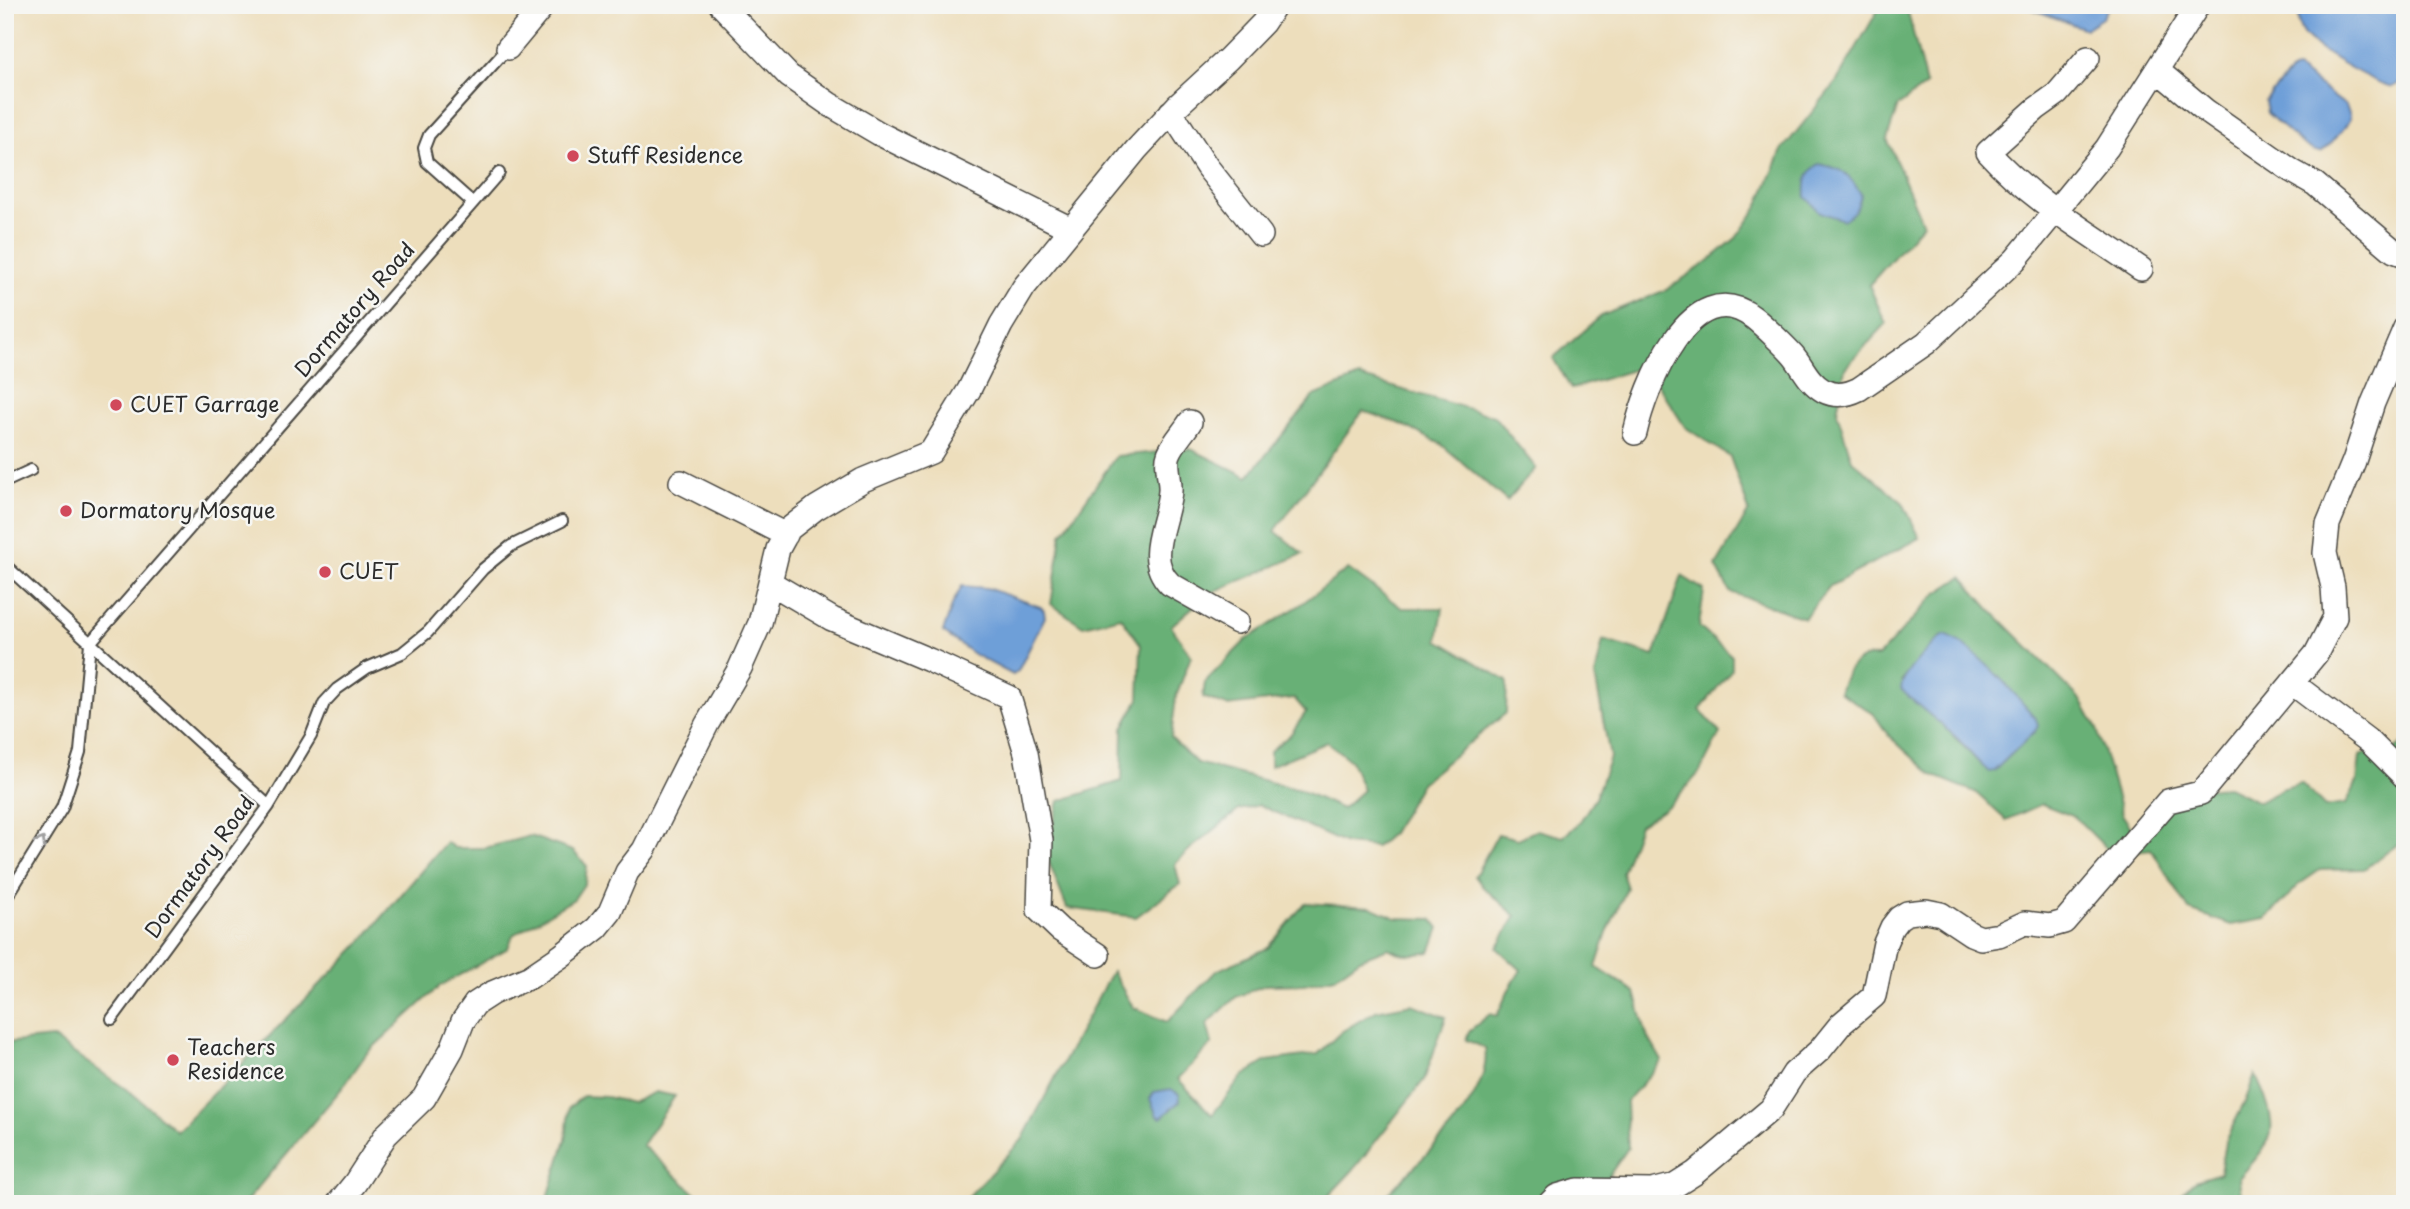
<svg xmlns="http://www.w3.org/2000/svg" width="2410" height="1209" viewBox="0 0 2410 1209" font-family="'Playpen Sans',sans-serif">
  <rect width="100%" height="100%" fill="#f6f6f2"/>
  <filter id="ink" filterUnits="userSpaceOnUse"><feTurbulence type="fractalNoise" baseFrequency=".0143" numOctaves="2"/><feDisplacementMap in="SourceGraphic" scale="14" xChannelSelector="R" yChannelSelector="G"/><feConvolveMatrix kernelMatrix="1 2 1 2 8 2 1 2 1" color-interpolation-filters="sRGB"/></filter>
  <filter id="wash" filterUnits="userSpaceOnUse"><feTurbulence type="fractalNoise" baseFrequency=".00686" numOctaves="4" result="noise"/><feDisplacementMap in="SourceGraphic" scale="28" xChannelSelector="R" yChannelSelector="G"/><feGaussianBlur stdDeviation="1.57" result="paint"/><feColorMatrix in="noise" values="0 0 0 0 0 0 0 0 0 0 0 0 0 0 0 0 0 1.4 0 .05"/><feComposite in="paint" operator="in"/></filter>
  <g filter="url(#wash)">
    <rect width="100%" height="100%" fill="#eddebc"/>
    <!-- forest -->
    <path fill="#68b076" stroke="#4a6e50" stroke-width="2" fill-rule="evenodd" d="M 1881,5 L 1907,8 L 1926,85 L 1898,106 L 1887,139 L 1923,224 L 1869,285 L 1886,324 L 1845,368 L 1837,412 L 1852,460 L 1903,503 L 1920,538 L 1830,586 L 1804,618 L 1730,592 L 1716,566 L 1749,511 L 1730,457 L 1685,427 L 1646,366 L 1571,389 L 1553,358 L 1601,316 L 1666,290 L 1706,263 L 1736,238 L 1758,207 L 1782,150 L 1837,81 Z
      M 1359,377 L 1494,416 L 1536,468 L 1507,501 L 1441,444 L 1401,424 L 1363,411 L 1275,531 L 1303,554 L 1208,594 L 1171,626 L 1191,656 L 1176,697 L 1171,738 L 1197,763 L 1300,790 L 1342,809 L 1363,790 L 1351,761 L 1327,742 L 1270,766 L 1270,751 L 1290,735 L 1306,712 L 1294,698 L 1227,706 L 1203,697 L 1205,682 L 1246,640 L 1300,605 L 1348,569 L 1402,608 L 1443,608 L 1438,640 L 1507,681 L 1506,713 L 1421,783 L 1392,833 L 1376,847 L 1346,844 L 1259,805 L 1239,810 L 1189,850 L 1175,864 L 1180,884 L 1136,917 L 1067,908 L 1046,855 L 1059,801 L 1122,781 L 1123,728 L 1139,699 L 1141,645 L 1121,617 L 1083,626 L 1051,604 L 1062,534 L 1116,456 L 1191,449 L 1248,477 L 1314,396 Z
      M 1682,576 L 1704,590 L 1699,627 L 1732,656 L 1732,669 L 1700,710 L 1720,733 L 1700,772 L 1670,805 L 1639,825 L 1622,873 L 1627,888 L 1607,933 L 1596,967 L 1635,992 L 1646,1033 L 1662,1061 L 1626,1102 L 1628,1148 L 1606,1180 L 1598,1204 L 1379,1204 C 1411,1165 1494,1103 1485,1048 L 1466,1040 L 1469,1031 L 1490,1014 L 1497,1016 L 1508,991 L 1521,970 L 1497,948 L 1516,916 L 1483,887 L 1475,876 L 1498,834 L 1518,839 L 1537,830 L 1563,837 L 1579,823 L 1595,798 L 1610,757 L 1595,676 L 1603,640 L 1654,656 Z
      M 1962,577 L 1989,608 L 2081,700 L 2097,729 L 2122,814 L 2134,832 L 2187,790 L 2228,787 L 2259,802 L 2282,789 L 2301,783 L 2325,807 L 2346,804 L 2357,782 L 2360,756 L 2379,746 L 2391,752 L 2405,742 L 2405,839 L 2364,869 L 2320,870 L 2301,883 L 2266,919 L 2231,925 L 2189,910 L 2151,849 L 2112,854 L 2075,817 L 2042,804 L 2006,820 L 1975,792 L 1932,775 L 1889,736 L 1873,713 L 1839,692 C 1845,672 1855,654 1878,657 L 1936,594 ZM 1945,635 L 1987,667 L 2036,719 L 2035,731 L 1994,771 L 1981,765 L 1901,681 L 1938,639 Z
      M 530,836 L 573,851 L 587,866 L 585,883 L 574,899 L 513,935 L 508,948 L 440,986 L 367,1053 L 343,1087 L 244,1204 L 5,1204 L 5,1043 L 52,1038 L 133,1094 L 176,1131 L 356,948 L 446,842 L 455,848 L 485,848 Z
      M 1305,903 L 1371,907 L 1396,918 L 1432,919 L 1439,928 L 1430,952 C 1414,955 1403,956 1388,948 L 1360,959 L 1335,977 L 1304,984 L 1265,985 L 1236,997 L 1207,1024 L 1212,1044 L 1178,1079 L 1212,1115 L 1243,1076 L 1267,1061 L 1318,1054 L 1341,1032 L 1376,1011 L 1412,1004 L 1446,1017 L 1424,1080 L 1353,1170 L 1321,1204 L 966,1204 L 966,1199 L 1022,1140 L 1112,971 L 1133,1007 L 1167,1022 L 1216,971 L 1268,948 Z
      M 2255,1075 C 2263,1090 2277,1123 2269,1139 C 2262,1154 2249,1166 2239,1178 L 2242,1204 L 2172,1204 L 2195,1181 L 2220,1173 L 2225,1141 L 2245,1102 Z
      M 655,1092 L 675,1096 L 642,1145 L 707,1204 L 546,1204 L 566,1139 L 569,1108 L 583,1096 L 607,1097 L 631,1103 Z"/>
    <!-- water -->
    <path fill="#6e9fd8" stroke="#4c6582" stroke-width="2" d="M 2021,5 L 2110,5 L 2102,18 L 2085,29 Z
      M 2300,5 L 2405,5 L 2405,80 L 2392,87 C 2373,82 2312,49 2302,32 C 2297,23 2297,15 2300,5 Z
      M 2297,69 L 2346,106 C 2347,108 2350,113 2350,116 C 2350,125 2328,146 2321,152 C 2307,152 2278,123 2267,113 L 2265,101 L 2292,70 Z
      M 1819,164 C 1842,168 1849,174 1861,194 C 1859,207 1855,213 1843,220 L 1820,212 L 1806,197 C 1805,182 1806,173 1819,164 Z
      M 962,586 L 987,588 L 1041,607 L 1044,611 L 1045,617 L 1018,671 L 1013,675 L 975,655 L 943,632 L 953,603 Z
      M 1945,635 C 1973,644 2017,696 2036,719 L 2038,726 L 2035,731 L 1994,771 L 1989,772 C 1978,763 1969,751 1959,740 C 1940,722 1919,708 1901,689 C 1901,674 1932,643 1945,635 Z
      M 1171,1089 L 1179,1094 L 1180,1101 L 1161,1118 L 1157,1116 L 1150,1099 L 1154,1092 Z"/>
  </g>
  <g filter="url(#ink)">
    <g fill="none" stroke-linecap="round" stroke-linejoin="round">
      <!-- service casing -->
      <g stroke="#484641" stroke-width="14">
        <path id="service" d="M 473,203 L 427,162 L 424,148 L 429,135 L 508,48
          M 5,482 L 31,470
          M 5,565 L 269,806
          M 5,900 L 62,808 L 80,752 L 90,643 L 499,173
          M 112,1019 L 269,806 L 311,736 L 324,703 L 337,689 L 367,668 L 402,653 L 428,632 L 483,569 L 511,546 L 562,521"/>
      </g>
      <!-- minor casing -->
      <g stroke="#484641" stroke-width="26">
        <path id="minor" d="M 721,5 L 789,76 L 829,104 L 880,134 L 1071,229
          M 508,48 L 542,7 L 540,5
          M 2088,58 L 2057,94 L 2036,109 L 1988,152 C 2032,201 2088,232 2141,269
          M 2157,70 L 2206,111 L 2292,171 L 2315,184 L 2394,251 L 2405,255
          M 1171,112 L 1207,167 L 1261,235
          M 1190,422 C 1184,432 1173,443 1169,454 C 1165,464 1171,480 1170,491 C 1168,523 1143,557 1170,584 L 1237,622
          M 1635,433 C 1645,388 1691,269 1754,318 C 1764,326 1785,346 1793,355 C 1804,368 1808,382 1824,391 C 1836,397 1847,395 1859,389 L 1926,343 L 2015,260 L 2107,148 L 2198,5
          M 681,482 L 786,535
          M 771,583 L 832,619 L 929,660 L 1009,697 L 1026,753 L 1041,840 L 1039,910 L 1060,930 L 1098,955
          M 2292,683 L 2370,742 L 2405,777
          M 338,1204 L 355,1183 L 386,1135 L 424,1098 L 452,1049 L 463,1021 L 475,1004 L 492,993 L 530,977 L 561,956 L 597,928 L 610,912 L 627,872 L 644,850 L 707,724 L 740,668 L 760,623 L 778,549 L 789,529 L 816,508 L 863,480 L 931,452 L 969,390 L 1001,325 L 1024,287 L 1136,150 L 1177,106 L 1228,59 L 1263,23 L 1275,5
          M 1549,1204 L 1557,1196 L 1578,1190 L 1652,1191 L 1676,1185 L 1695,1173 L 1771,1109 L 1794,1073 L 1820,1050 L 1841,1024 L 1874,996 L 1885,943 L 1892,927 L 1899,918 L 1907,913 L 1926,911 L 1941,914 L 1971,934 L 1981,938 L 1999,935 L 2025,923 L 2050,926 L 2064,922 L 2168,801 L 2201,793 L 2316,654 L 2335,617 L 2333,587 L 2325,553 L 2328,524 L 2354,461 L 2373,403 L 2405,328"/>
      </g>
      <!-- service -->
      <use href="#service" stroke="#fff" stroke-width="10"/>
      <!-- minor -->
      <use href="#minor" stroke="#fff" stroke-width="23"/>
    </g>
    <!-- one-way arrows -->
    <defs><path id="oneway-chevron" d="M-2-3.5L2.5 0L-2 3.5" fill="none" stroke-width="1.6" stroke-linecap="round" stroke-linejoin="round" transform="scale(1.75)"/></defs>
    <use stroke="#a0a0a0" href="#oneway-chevron" transform="translate(41 842) rotate(-59)"/>
  </g>
  <!-- markers -->
  <g fill="#d1495b" stroke="#f6f6f2" stroke-width="2.5">
    <circle cx="573" cy="156" r="7"/>
    <circle cx="116" cy="405" r="7"/>
    <circle cx="66" cy="511" r="7"/>
    <circle cx="325" cy="572" r="7"/>
    <circle cx="173" cy="1060" r="7"/>
  </g>
  <g text-anchor="middle" stroke-width="5" stroke-linejoin="round" paint-order="stroke">
    <!-- poi labels -->
    <g font-size="21" fill="#2b2b2b" stroke="#f6f6f2" text-anchor="start">
      <text x="587" y="163">Stuff Residence</text>
      <text x="130" y="412">CUET Garrage</text>
      <text x="80" y="518">Dormatory Mosque</text>
      <text x="339" y="579">CUET</text>
      <text x="187" y="1055">Teachers<tspan x="187" dy="24">Residence</tspan></text>
    </g>
    <!-- street labels -->
    <g font-size="21" fill="#2b2b2b" stroke="#f6f6f2">
      <text transform="translate(355 310) rotate(-49)" y="7">Dormatory Road</text>
      <text transform="translate(200 867) rotate(-54)" y="7">Dormatory Road</text>
    </g>
  </g>
  <!-- margin -->
  <rect width="2410" height="1209" fill="none" stroke="#f6f6f2" stroke-width="28"/>
</svg>
